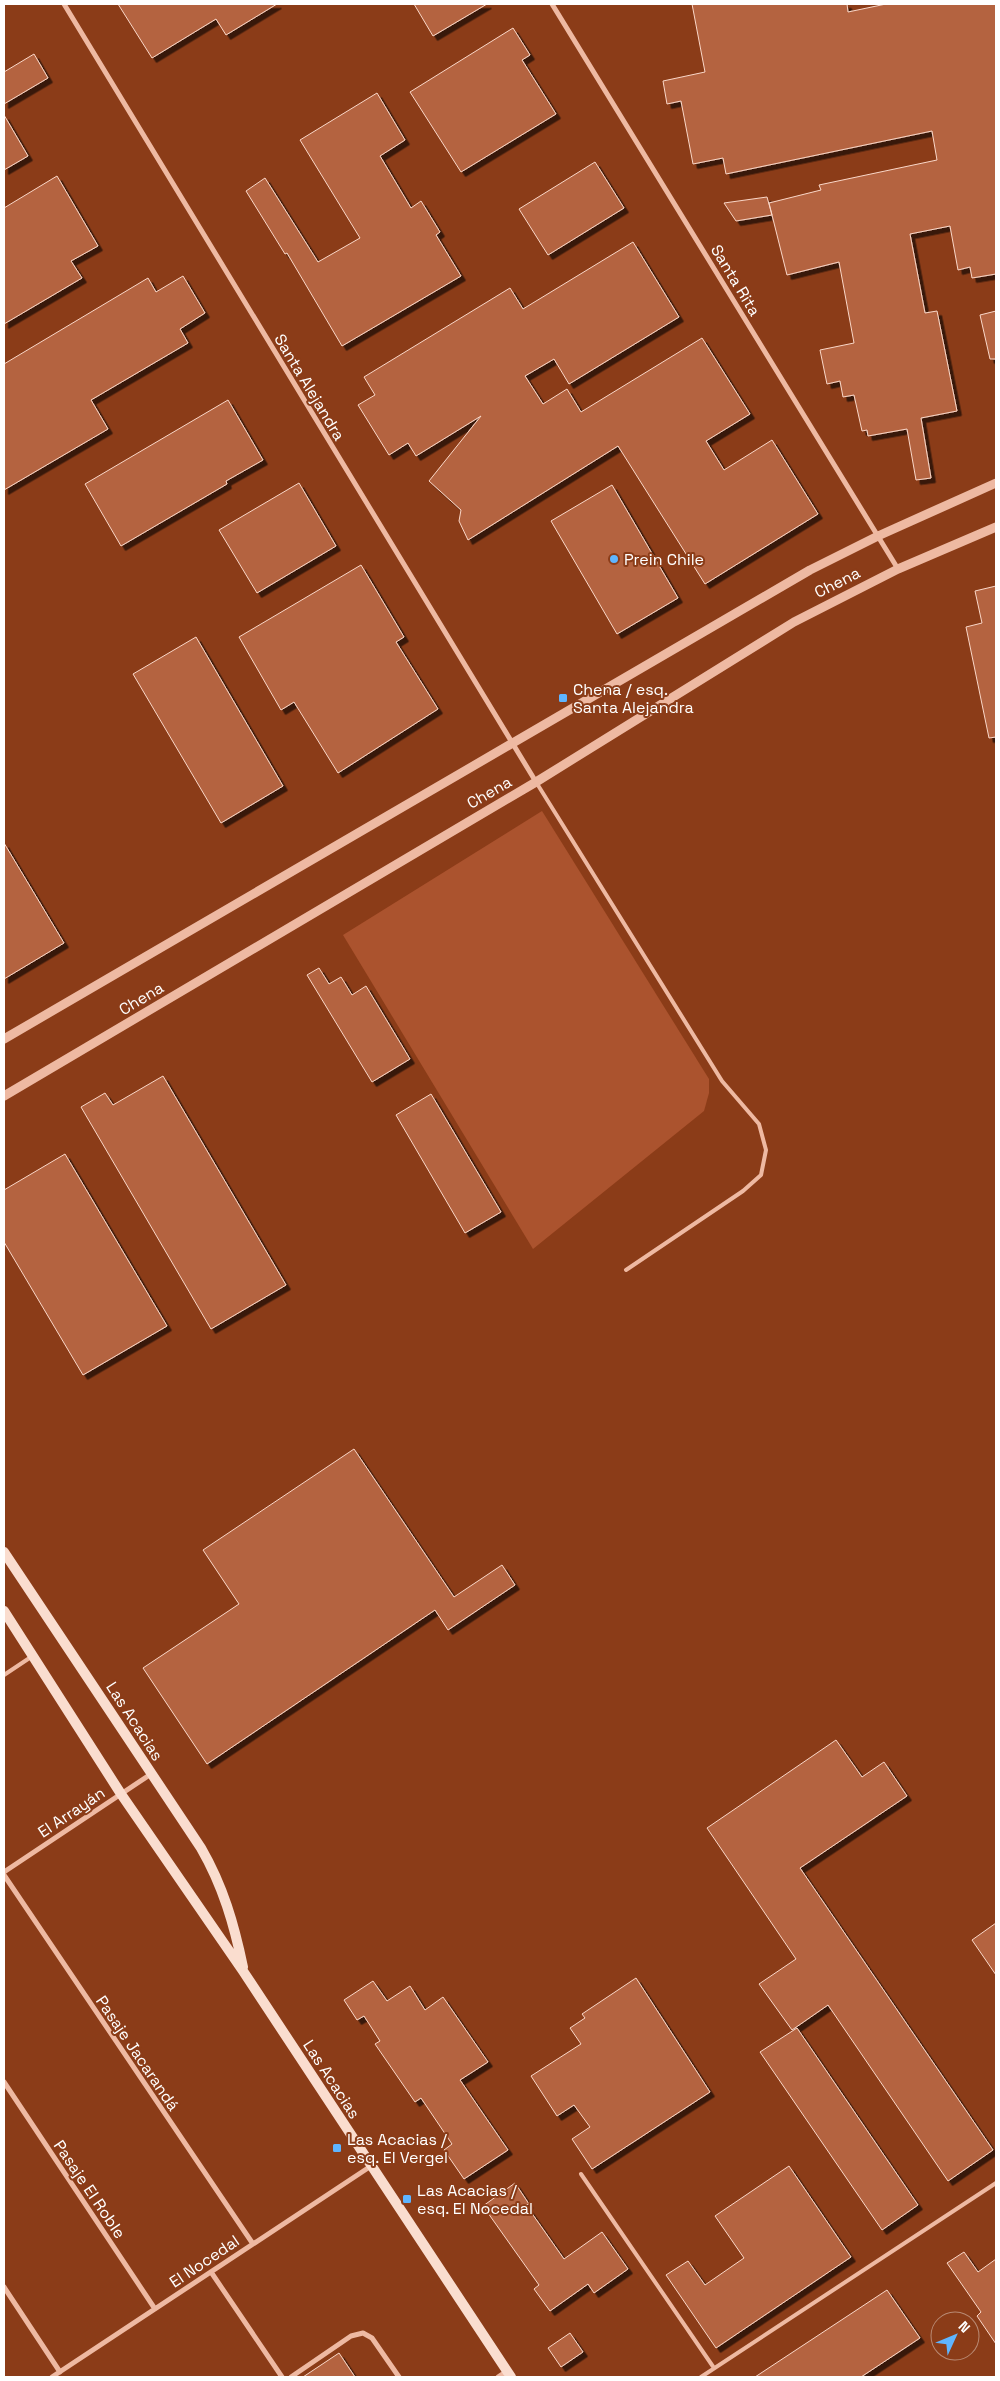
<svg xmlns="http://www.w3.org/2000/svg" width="1000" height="2381" viewBox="0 0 1000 2381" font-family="'Space Grotesk',sans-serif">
  <defs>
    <filter id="shadow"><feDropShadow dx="4.5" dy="4.5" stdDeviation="0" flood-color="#0009"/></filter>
  </defs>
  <rect width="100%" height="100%" fill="#8b3c18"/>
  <!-- green -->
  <path fill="#ab532e" d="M 542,811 L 709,1079 L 709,1093 L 704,1111 L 533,1249 L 343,935 Z"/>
  <!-- building -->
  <path fill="#b46441" stroke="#fad7c8" filter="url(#shadow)" d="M 118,4 L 277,4 L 226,35 L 216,19 L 152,58 Z
    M 414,4 L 487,4 L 433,36 Z
    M 692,4 L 847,4 L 848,12 L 886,4 L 996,4 L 996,274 L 972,278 L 970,267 L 958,270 L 950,226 L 910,234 L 925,313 L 937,311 L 957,411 L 921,418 L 931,478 L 916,480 L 907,429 L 868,436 L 867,430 L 862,431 L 854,395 L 843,397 L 840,381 L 827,384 L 820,350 L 854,343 L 839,262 L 787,275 L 769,203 L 821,190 L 819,185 L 937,160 L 932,131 L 726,174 L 723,158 L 693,164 L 681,101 L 667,104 L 663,81 L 705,72 Z
    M 513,28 L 530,55 L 522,60 L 556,114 L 461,172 L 410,92 Z
    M 34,54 L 48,78 L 4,104 L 4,72 Z
    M 377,93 L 405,140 L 380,156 L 411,208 L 421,201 L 440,232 L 436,235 L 461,276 L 342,346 L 287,253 L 285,254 L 246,191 L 265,178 L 318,262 L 360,238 L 300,140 Z
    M 4,115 L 28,156 L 4,170 Z
    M 595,162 L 624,208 L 548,255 L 519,209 Z
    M 57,176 L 98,246 L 71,261 L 82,278 L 4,324 L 4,208 Z
    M 767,197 L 772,215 L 736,221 L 724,203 Z
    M 633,242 L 679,317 L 569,384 L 554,359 L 525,376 L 543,404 L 567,389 L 581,412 L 702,338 L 750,414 L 706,441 L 724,470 L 772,440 L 818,514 L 705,584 L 618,446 L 468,540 L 459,521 L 461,510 L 429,481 L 481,416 L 416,456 L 408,443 L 389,455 L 358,405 L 375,395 L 364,377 L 510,288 L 523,309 Z
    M 183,276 L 205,313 L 180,329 L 188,343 L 91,400 L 108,429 L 4,490 L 4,364 L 148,278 L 156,292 Z
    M 996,311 L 996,359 L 990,359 L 980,315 Z
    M 228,400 L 263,460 L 226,481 L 227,484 L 121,546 L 85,484 Z
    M 299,483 L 336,546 L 257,593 L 219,530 Z
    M 612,485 L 678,598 L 617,634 L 551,521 Z
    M 361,565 L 404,637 L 396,642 L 438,709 L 338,773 L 294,702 L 281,710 L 239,637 Z
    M 996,586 L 996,737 L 989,738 L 966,627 L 982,623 L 975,591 Z
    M 196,637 L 283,786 L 221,823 L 133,674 Z
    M 4,843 L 64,943 L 4,979 Z
    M 319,968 L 329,984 L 341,977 L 352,995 L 366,986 L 410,1059 L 372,1082 L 307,975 Z
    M 163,1076 L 286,1285 L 211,1329 L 81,1107 L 105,1093 L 113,1105 Z
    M 431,1094 L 501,1212 L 465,1233 L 396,1115 Z
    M 65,1154 L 167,1326 L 83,1375 L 4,1242 L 4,1190 Z
    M 354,1449 L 454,1597 L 502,1565 L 515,1585 L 448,1630 L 435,1610 L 207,1764 L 143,1668 L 239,1604 L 203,1550 Z
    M 836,1740 L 862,1777 L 884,1762 L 907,1796 L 800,1868 L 993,2150 L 948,2181 L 828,2005 L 792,2030 L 759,1984 L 796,1959 L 707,1828 Z
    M 996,1923 L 996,1975 L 972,1940 Z
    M 636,1978 L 710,2092 L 592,2169 L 572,2139 L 590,2127 L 574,2105 L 557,2116 L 531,2076 L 581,2044 L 570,2028 L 585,2018 L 582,2014 Z
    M 373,1981 L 387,2001 L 410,1986 L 425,2010 L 443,1997 L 488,2062 L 460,2080 L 508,2150 L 464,2179 L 444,2150 L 452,2144 L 421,2098 L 415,2102 L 375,2044 L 380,2041 L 364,2016 L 357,2020 L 344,2000 Z
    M 797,2028 L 918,2205 L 882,2230 L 760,2052 Z
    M 789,2166 L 851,2257 L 716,2348 L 666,2275 L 688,2261 L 705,2285 L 744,2258 L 715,2216 Z
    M 515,2183 L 529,2204 L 526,2205 L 564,2259 L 602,2232 L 628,2269 L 594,2293 L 588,2284 L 550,2311 L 534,2289 L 539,2285 L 483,2206 Z
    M 964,2252 L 978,2272 L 996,2259 L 996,2344 L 977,2316 L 981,2312 L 947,2263 Z
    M 887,2290 L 920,2338 L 861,2377 L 755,2377 Z
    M 570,2333 L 583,2352 L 561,2367 L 548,2348 Z
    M 339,2353 L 355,2377 L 303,2377 Z"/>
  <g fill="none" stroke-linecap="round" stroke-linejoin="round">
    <!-- service -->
    <path stroke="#eeb9a2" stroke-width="4" d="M 536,782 L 722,1081 L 759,1124 L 766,1150 L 761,1175 L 743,1191 L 626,1270
      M 4,1675 L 31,1657
      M 581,2174 L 714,2368
      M 701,2377 L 996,2183"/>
    <!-- minor -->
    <path stroke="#eeb9a2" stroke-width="5" d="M 64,4 L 536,782
      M 552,4 L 898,569
      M 4,1872 L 151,1774
      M 4,1875 L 253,2244
      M 4,2082 L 155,2309
      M 211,2272 L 282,2377
      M 4,2287 L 60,2372
      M 52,2377 L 371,2166
      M 291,2377 L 351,2336 L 363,2333 L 372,2338 L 399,2377
      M 498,2377 L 507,2371"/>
    <!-- tertiary -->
    <path stroke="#eeb9a2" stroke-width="9" d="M 4,1039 L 810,570 L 878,536 L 996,483
      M 4,1096 L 536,782 L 794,622 L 898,569 L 996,527"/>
    <!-- secondary -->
    <path stroke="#faddcf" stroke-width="10" d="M 4,1552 L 201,1848 C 223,1886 234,1924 243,1967
      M 4,1611 L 121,1794 L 243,1971 L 511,2377"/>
  </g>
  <!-- markers -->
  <g fill="#5fb5ff" stroke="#8b3c18" stroke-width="2">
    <circle cx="614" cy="559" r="5"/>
    <rect x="558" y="693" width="10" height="10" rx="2.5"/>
    <rect x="332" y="2143" width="10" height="10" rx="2.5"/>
    <rect x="402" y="2194" width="10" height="10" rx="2.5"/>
  </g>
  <g text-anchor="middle" stroke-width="4" stroke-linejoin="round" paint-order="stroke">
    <!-- street labels -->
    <g font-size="16" fill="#fff" stroke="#8b3c18">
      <text transform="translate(736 280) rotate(59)" y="6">Santa Rita</text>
      <text transform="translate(310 387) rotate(59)" y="6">Santa Alejandra</text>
      <text transform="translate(837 582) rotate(-27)" y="6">Chena</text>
      <text transform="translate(489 792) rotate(-30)" y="6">Chena</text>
      <text transform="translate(141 998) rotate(-31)" y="6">Chena</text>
      <text transform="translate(135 1721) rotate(57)" y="6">Las Acacias</text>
      <text transform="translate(71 1812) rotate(-34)" y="6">El Arrayán</text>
      <text transform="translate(138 2053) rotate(56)" y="6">Pasaje Jacarandá</text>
      <text transform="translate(332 2079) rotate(57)" y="6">Las Acacias</text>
      <text transform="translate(90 2189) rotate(56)" y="6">Pasaje El Roble</text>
      <text transform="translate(204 2261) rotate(-34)" y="6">El Nocedal</text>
    </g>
    <!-- poi labels -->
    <g font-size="16" fill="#fff" stroke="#8b3c18" text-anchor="start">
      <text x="624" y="565">Prein Chile</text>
      <text x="573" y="695">Chena / esq.<tspan x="573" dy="18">Santa Alejandra</tspan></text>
      <text x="347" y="2145">Las Acacias /<tspan x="347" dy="18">esq. El Vergel</tspan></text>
      <text x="417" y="2196">Las Acacias /<tspan x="417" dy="18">esq. El Nocedal</tspan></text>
    </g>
  </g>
  <!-- border -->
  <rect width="1000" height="2381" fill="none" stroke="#ffffff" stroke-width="10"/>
  <!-- north arrow -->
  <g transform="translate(955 2336) rotate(46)"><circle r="24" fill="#8b3c18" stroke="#b98a74"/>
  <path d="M0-4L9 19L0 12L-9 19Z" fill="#5fb5ff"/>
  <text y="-8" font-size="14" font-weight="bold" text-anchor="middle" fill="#ffffff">N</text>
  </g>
</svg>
